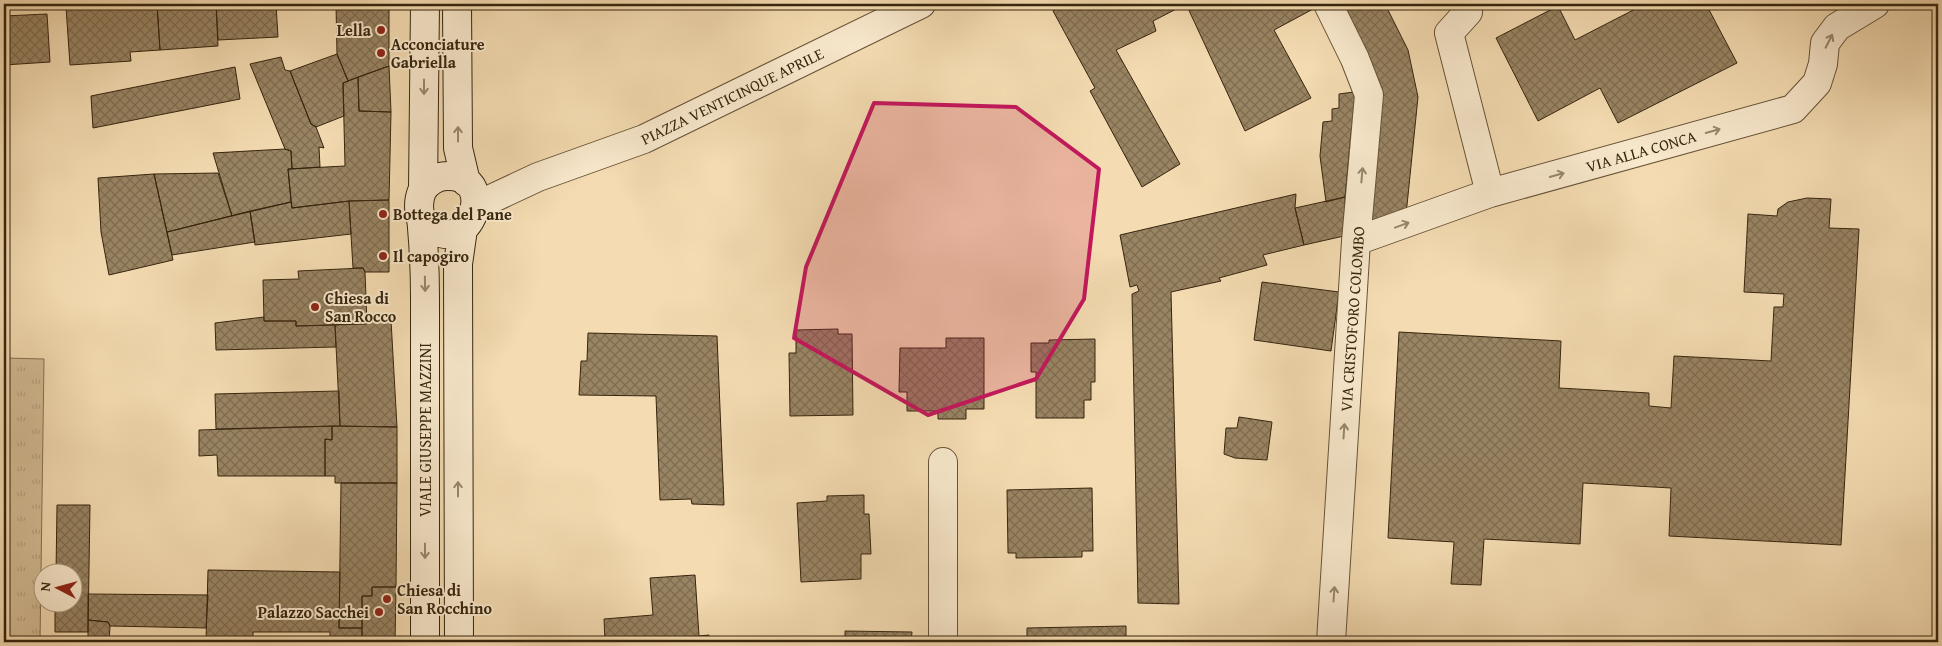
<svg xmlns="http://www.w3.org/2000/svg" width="1942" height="646" viewBox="0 0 1942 646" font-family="'Gentium Book Plus',serif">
  <defs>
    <pattern id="grass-tufts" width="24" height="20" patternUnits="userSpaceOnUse" patternTransform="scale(1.25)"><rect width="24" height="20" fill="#d4bc95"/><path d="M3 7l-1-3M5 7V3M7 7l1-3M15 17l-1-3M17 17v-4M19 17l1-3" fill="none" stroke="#b7a17f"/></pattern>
    <pattern id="building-cross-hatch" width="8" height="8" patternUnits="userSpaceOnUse" patternTransform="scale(1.25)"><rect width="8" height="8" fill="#998463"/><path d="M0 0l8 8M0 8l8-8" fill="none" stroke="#7e6c50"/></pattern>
  </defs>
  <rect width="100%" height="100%" fill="#f4dbb1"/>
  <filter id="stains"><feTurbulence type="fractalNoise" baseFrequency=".004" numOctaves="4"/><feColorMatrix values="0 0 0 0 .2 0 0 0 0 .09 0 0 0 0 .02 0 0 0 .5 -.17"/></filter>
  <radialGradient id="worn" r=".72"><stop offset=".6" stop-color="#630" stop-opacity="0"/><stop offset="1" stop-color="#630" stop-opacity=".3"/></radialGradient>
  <!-- grass -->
  <path fill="url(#grass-tufts)" stroke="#857052" d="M 4,358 L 44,359 L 40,642 L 4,642 Z"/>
  <!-- building -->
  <path fill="url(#building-cross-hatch)" stroke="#36250e" d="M 120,4 L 157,4 L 160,50 L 130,52 L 131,61 L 70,65 L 66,7 Z
    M 157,4 L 216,4 L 218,46 L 160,50 Z
    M 216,4 L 276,4 L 278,37 L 218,40 Z
    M 336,4 L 389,4 L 389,66 L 348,81 L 337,54 Z
    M 1065,4 L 1312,4 L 1315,8 L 1274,30 L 1311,98 L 1245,131 L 1186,4 L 1153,21 L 1156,31 L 1116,50 L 1180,164 L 1142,187 L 1090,91 L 1095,88 L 1053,11 Z
    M 1341,4 L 1385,4 L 1408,50 L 1418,97 L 1406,215 L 1367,229 L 1382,99 Z
    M 1645,4 L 1706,4 L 1737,63 L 1618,123 L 1600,88 L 1538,121 L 1496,38 L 1558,6 L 1575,40 Z
    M 47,14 L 50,62 L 4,65 L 4,16 Z
    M 337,54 L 348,81 L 343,83 L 344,116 L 316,127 L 311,124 L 290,71 Z
    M 281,57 L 285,70 L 290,71 L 311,124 L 316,127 L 324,148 L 319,147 L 320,167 L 292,169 L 291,151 L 285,149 L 250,64 Z
    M 389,66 L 391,112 L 359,111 L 358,77 Z
    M 235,67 L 240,99 L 93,128 L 91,96 Z
    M 358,77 L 359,111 L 391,112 L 389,200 L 349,201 L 292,208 L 288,169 L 345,166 L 343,83 Z
    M 1354,92 L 1357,101 L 1351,134 L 1345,197 L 1326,202 L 1320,156 L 1323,122 L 1332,121 L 1332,109 L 1339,108 L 1339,94 Z
    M 285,149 L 291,151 L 292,169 L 288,169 L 291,202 L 232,216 L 213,153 Z
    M 218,173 L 232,216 L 167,232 L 154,174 Z
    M 154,174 L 173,260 L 109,275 L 101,232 L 98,178 Z
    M 1296,194 L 1295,208 L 1304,245 L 1263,255 L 1267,265 L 1219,278 L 1221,281 L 1171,292 L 1179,604 L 1138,603 L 1132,294 L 1139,291 L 1137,285 L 1130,287 L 1120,235 Z
    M 1345,197 L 1344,236 L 1304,245 L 1295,208 Z
    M 1807,198 L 1831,199 L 1829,228 L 1859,229 L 1841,545 L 1669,536 L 1671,488 L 1583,483 L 1580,544 L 1484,539 L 1481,585 L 1451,584 L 1454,542 L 1388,538 L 1399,332 L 1561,341 L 1559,388 L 1649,393 L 1649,406 L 1671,408 L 1674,356 L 1771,361 L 1774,307 L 1783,307 L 1784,294 L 1744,292 L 1748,214 L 1777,216 L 1778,209 L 1788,202 Z
    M 389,200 L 389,272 L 365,272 L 363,268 L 353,268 L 349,201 Z
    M 349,201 L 351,234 L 255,245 L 250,211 L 291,202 L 292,208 Z
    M 250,211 L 255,242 L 172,255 L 167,232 Z
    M 363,268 L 365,272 L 367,324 L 296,326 L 296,321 L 264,321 L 263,280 L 299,279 L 298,271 Z
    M 1262,282 L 1339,292 L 1331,351 L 1254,340 Z
    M 264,317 L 264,321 L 296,321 L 296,326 L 335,325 L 336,347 L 216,350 L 215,323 Z
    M 391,320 L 397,427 L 340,426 L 335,325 Z
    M 838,329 L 838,334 L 852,334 L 853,415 L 790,416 L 789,353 L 796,353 L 796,330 Z
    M 588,333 L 717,336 L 724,505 L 692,504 L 691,499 L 660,500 L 656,396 L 579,395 L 581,361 L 587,361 Z
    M 946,338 L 984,338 L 984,409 L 966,409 L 966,419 L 938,419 L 938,411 L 907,411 L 907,392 L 899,392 L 900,348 L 946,348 Z
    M 1095,339 L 1095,382 L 1091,382 L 1091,400 L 1084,400 L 1084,418 L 1036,418 L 1036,372 L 1031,372 L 1031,343 L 1049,343 L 1049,340 Z
    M 339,391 L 340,426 L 216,429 L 215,394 Z
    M 1239,417 L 1272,422 L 1267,460 L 1235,458 L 1224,454 L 1226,428 L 1237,428 Z
    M 332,426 L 397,427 L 397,483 L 335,483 L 335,476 L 325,476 L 325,439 L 332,440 Z
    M 332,426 L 332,440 L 325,439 L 325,476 L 218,476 L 217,455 L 199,456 L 199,430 Z
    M 341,483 L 397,483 L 396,587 L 372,587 L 372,596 L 362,596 L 362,628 L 339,628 Z
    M 1092,488 L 1093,551 L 1082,551 L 1082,557 L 1016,558 L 1016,553 L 1008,553 L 1007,490 Z
    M 864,495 L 864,514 L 869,514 L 871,554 L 861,554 L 861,579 L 801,582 L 797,503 L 827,501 L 827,496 Z
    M 57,505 L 90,505 L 88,632 L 55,632 L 55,604 L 72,604 L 72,574 L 56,574 Z
    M 208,570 L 340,572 L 339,628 L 362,628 L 362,642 L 330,642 L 330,632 L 253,632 L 253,642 L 206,642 Z
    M 695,575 L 699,636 L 709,635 L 710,642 L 605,642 L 604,619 L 653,615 L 650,578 Z
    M 372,587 L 396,587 L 395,642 L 362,642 L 362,596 L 372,596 Z
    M 88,594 L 208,595 L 206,628 L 110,626 L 108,622 L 88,620 Z
    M 88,620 L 108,622 L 110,626 L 109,642 L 88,642 Z
    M 1126,626 L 1126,642 L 1027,642 L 1027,628 Z
    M 845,631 L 912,632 L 911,642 L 845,642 Z"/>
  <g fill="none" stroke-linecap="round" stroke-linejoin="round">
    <!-- street casing -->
    <g stroke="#665237" stroke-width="30">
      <path id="street" d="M 1328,4 L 1355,59 L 1369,95 L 1356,241 L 1331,642
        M 1468,12 L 1449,33 L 1490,193
        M 476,206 L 538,177 L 644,139 L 921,4
        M 1356,241 L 1490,193 L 1793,109 L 1817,83 L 1823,64 L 1825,43 L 1837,27 L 1875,4
        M 943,462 L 943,642"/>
    </g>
    <!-- secondary casing -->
    <g stroke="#36250e" stroke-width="30">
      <path id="secondary" d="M 457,4 L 458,148 L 466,182
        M 423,189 L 425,4
        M 421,218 C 466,272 503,174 447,176 C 437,176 427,182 422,191 C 420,196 419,200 419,206 C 419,213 422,221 422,228 C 424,251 425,274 425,297 L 425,642
        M 459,642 L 458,264 L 463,229"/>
    </g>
    <!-- street -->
    <use href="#street" stroke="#f8e8cc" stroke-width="28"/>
    <!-- secondary -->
    <use href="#secondary" stroke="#f8e8cc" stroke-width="28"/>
  </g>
  <!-- one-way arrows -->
  <defs><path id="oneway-shaft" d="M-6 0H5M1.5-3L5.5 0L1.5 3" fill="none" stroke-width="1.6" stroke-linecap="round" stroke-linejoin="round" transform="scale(1.25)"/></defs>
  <g stroke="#97866d">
    <use href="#oneway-shaft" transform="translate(1829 41) rotate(-63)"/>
    <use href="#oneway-shaft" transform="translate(424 87) rotate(90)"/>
    <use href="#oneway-shaft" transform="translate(1713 131) rotate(-16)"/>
    <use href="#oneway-shaft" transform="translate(458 134) rotate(-90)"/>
    <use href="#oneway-shaft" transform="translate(1362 175) rotate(-85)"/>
    <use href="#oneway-shaft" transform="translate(1557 175) rotate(-16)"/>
    <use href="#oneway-shaft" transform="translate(1402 225) rotate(-20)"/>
    <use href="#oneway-shaft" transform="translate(425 284) rotate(89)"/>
    <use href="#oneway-shaft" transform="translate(1344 431) rotate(-86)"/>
    <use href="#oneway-shaft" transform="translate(458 489) rotate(-90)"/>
    <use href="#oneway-shaft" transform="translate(425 551) rotate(90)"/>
    <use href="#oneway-shaft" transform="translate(1334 594) rotate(-86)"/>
  </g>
  <!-- marked area -->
  <path fill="#c2185b" fill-opacity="0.2" stroke="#c2185b" stroke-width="4" stroke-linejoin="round" d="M 874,103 L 1016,107 L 1099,169 L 1084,299 L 1036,379 L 928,415 L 794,338 L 806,267 Z"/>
  <!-- markers -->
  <g fill="#8f2418" stroke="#f8e8cc" stroke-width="2">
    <circle cx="381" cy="30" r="5"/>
    <circle cx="381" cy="53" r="5"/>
    <circle cx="383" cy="214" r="5"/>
    <circle cx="383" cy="256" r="5"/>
    <circle cx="315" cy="307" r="5"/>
    <circle cx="387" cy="599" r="5"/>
    <circle cx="379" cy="612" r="5"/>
  </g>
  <g text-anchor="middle" stroke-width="4" stroke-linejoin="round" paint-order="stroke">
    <!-- poi labels -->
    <g font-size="16" font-weight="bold" fill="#36250e" stroke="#f8e8cc" text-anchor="start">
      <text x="371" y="36" text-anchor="end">Lella</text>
      <text x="391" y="50">Acconciature<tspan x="391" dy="18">Gabriella</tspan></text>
      <text x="393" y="220">Bottega del Pane</text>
      <text x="393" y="262">Il capogiro</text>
      <text x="325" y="304">Chiesa di<tspan x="325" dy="18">San Rocco</tspan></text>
      <text x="397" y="596">Chiesa di<tspan x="397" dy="18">San Rocchino</tspan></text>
      <text x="369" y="618" text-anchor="end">Palazzo Sacchei</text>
    </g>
    <!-- street labels -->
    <g font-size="16" fill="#36250e" stroke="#f8e8cc">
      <text transform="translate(732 96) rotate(-26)" y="6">PIAZZA VENTICINQUE APRILE</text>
      <text transform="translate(1641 151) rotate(-16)" y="6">VIA ALLA CONCA</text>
      <text transform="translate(1352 319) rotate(-86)" y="6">VIA CRISTOFORO COLOMBO</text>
      <text transform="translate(425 430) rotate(-90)" y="6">VIALE GIUSEPPE MAZZINI</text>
    </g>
  </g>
  <!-- margin -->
  <rect width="1942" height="646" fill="none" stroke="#f4dbb1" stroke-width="20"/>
  <rect x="5" y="5" width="1932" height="636" fill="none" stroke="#36250e" stroke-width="2.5"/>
  <rect x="10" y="10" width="1922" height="626" fill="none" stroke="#36250e"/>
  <!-- north arrow -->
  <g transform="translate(58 588) rotate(276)"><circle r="24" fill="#f8e8cc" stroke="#aa9a80"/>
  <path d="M0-4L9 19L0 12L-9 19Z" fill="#8f2418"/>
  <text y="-8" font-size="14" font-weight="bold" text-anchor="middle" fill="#36250e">N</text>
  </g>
  <rect width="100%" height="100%" filter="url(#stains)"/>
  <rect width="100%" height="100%" fill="url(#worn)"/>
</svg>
